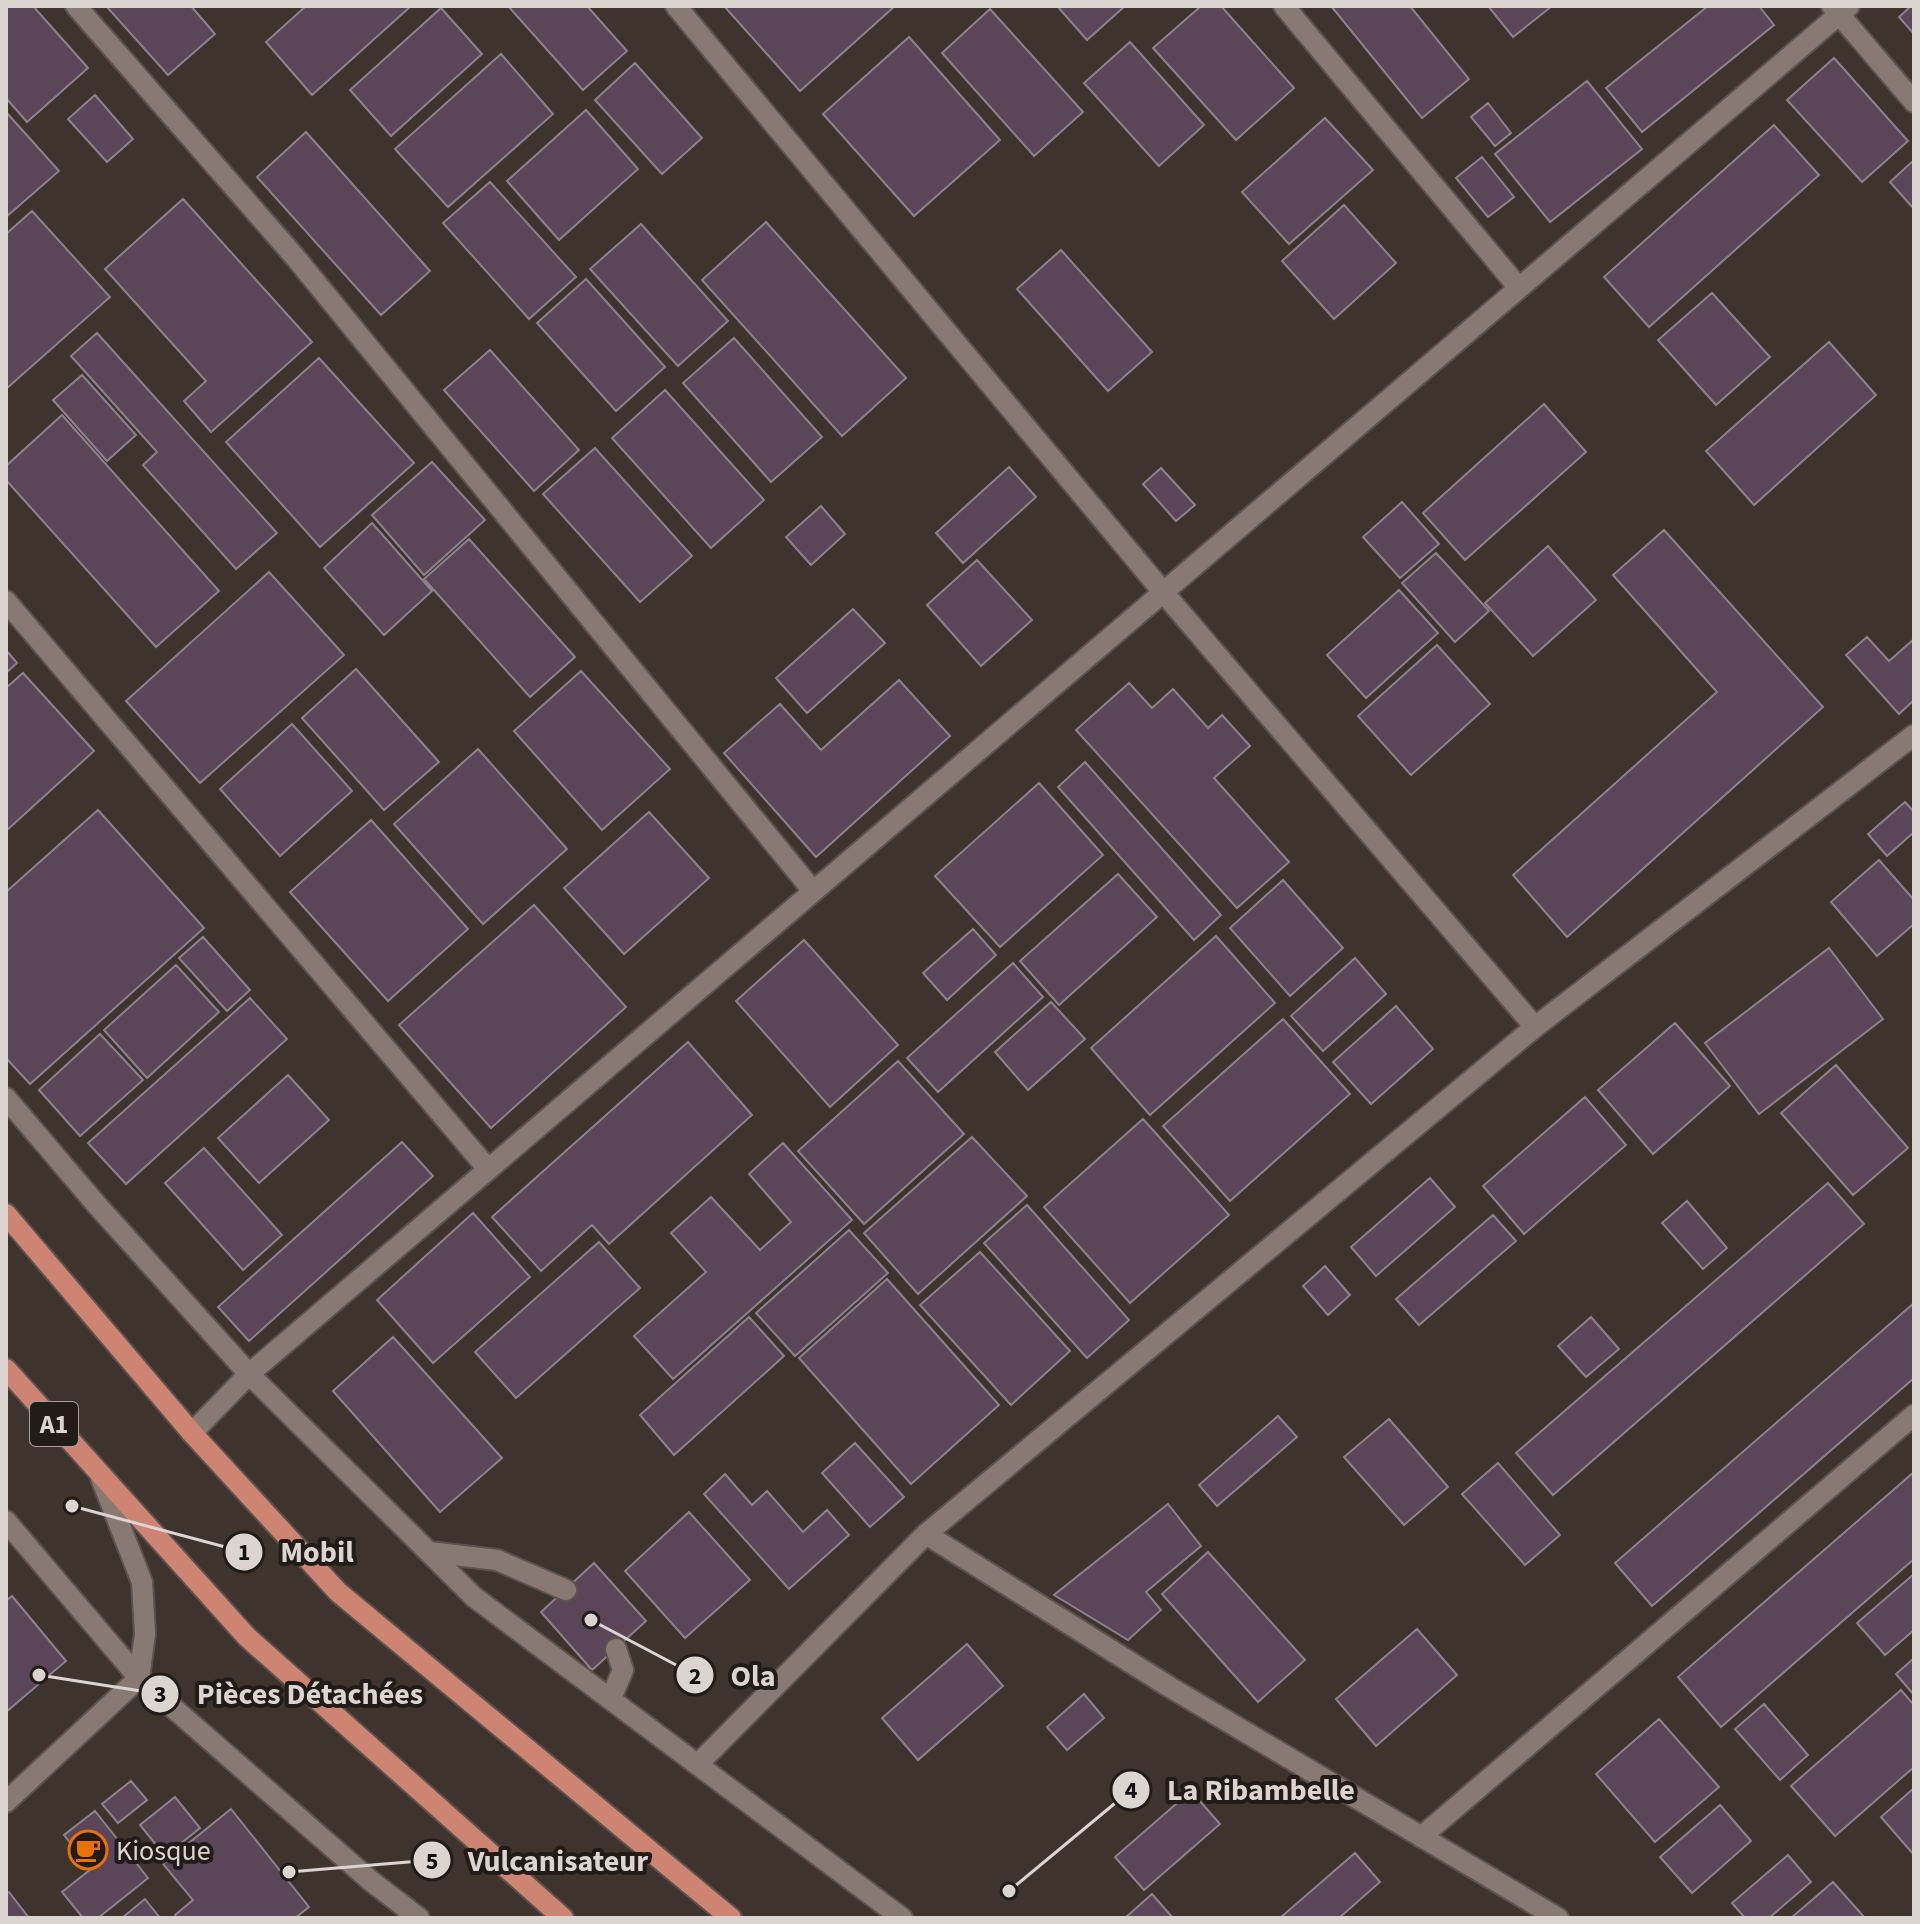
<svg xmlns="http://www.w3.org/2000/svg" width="1920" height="1924" viewBox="0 0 1920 1924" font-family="'Source Sans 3',sans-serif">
  <rect width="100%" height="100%" fill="#3f332d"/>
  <!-- building -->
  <path fill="#5b4559" stroke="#8d818b" stroke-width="2" d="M 6,6 L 33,6 L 88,68 L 27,122 L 6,98 Z
    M 106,6 L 191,6 L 215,34 L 168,75 Z
    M 306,6 L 411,6 L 312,95 L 266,42 Z
    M 508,6 L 587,6 L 627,51 L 583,90 Z
    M 724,6 L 895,6 L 800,91 Z
    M 1057,6 L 1125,6 L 1087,40 Z
    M 1201,6 L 1221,6 L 1294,88 L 1236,140 L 1153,48 Z
    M 1331,6 L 1410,6 L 1469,79 L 1422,118 Z
    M 1488,6 L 1552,6 L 1513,37 Z
    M 1708,6 L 1759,6 L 1774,25 L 1642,132 L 1606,88 Z
    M 1911,6 L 1914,6 L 1914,34 L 1899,17 Z
    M 441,8 L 482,54 L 391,136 L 350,90 Z
    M 990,9 L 1083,112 L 1034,156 L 942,53 Z
    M 909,37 L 1000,140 L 914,216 L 823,114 Z
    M 1130,42 L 1204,125 L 1159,166 L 1084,83 Z
    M 501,54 L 553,114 L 448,207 L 395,149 Z
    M 1834,58 L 1908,141 L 1862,182 L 1787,100 Z
    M 635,63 L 702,138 L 662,174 L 595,100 Z
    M 1587,81 L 1642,149 L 1550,222 L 1495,154 Z
    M 95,95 L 133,139 L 107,162 L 68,119 Z
    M 1488,103 L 1511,133 L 1495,146 L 1471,117 Z
    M 586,110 L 638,169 L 559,240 L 507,181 Z
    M 6,112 L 59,171 L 6,217 Z
    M 1325,118 L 1373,170 L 1289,244 L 1242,192 Z
    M 1774,125 L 1819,175 L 1649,327 L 1604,277 Z
    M 306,132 L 430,271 L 381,315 L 257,177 Z
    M 1482,157 L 1514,197 L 1488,217 L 1456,178 Z
    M 1914,160 L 1914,209 L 1890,182 Z
    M 490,182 L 576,277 L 529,319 L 443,223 Z
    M 183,199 L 312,342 L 211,432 L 184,401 L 206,381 L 105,269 Z
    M 1344,205 L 1396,263 L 1334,319 L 1282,261 Z
    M 32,211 L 110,297 L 6,389 L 6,234 Z
    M 766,222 L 906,378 L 842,436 L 702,280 Z
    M 641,224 L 728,321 L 678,366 L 590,269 Z
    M 1061,250 L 1152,352 L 1108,391 L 1017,289 Z
    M 586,279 L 665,367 L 616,411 L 537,323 Z
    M 1712,293 L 1770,357 L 1716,405 L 1658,340 Z
    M 97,333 L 277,533 L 236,569 L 143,465 L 157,452 L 71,356 Z
    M 734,338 L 822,437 L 771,482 L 683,383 Z
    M 1829,342 L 1876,395 L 1754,505 L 1706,451 Z
    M 490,350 L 579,450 L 534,491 L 444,390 Z
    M 319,358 L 414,463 L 320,547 L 226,442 Z
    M 82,375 L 136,435 L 107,461 L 53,400 Z
    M 665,390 L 764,500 L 711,548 L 612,438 Z
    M 1544,404 L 1586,452 L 1465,560 L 1423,513 Z
    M 62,415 L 219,591 L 156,647 L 6,480 L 6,466 Z
    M 595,448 L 692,556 L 640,602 L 543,494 Z
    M 432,462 L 485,520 L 424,575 L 372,515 Z
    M 1009,467 L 1036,497 L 963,563 L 936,533 Z
    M 1161,468 L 1195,505 L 1176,521 L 1143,484 Z
    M 1402,502 L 1439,544 L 1400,578 L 1363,537 Z
    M 821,506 L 845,534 L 811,565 L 786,537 Z
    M 372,523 L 432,591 L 384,635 L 324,568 Z
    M 1664,530 L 1823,707 L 1567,937 L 1513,875 L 1717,692 L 1613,575 Z
    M 469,539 L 575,657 L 530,697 L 424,579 Z
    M 1548,546 L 1596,600 L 1533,656 L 1485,603 Z
    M 1436,553 L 1489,611 L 1455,642 L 1402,583 Z
    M 977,560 L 1032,620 L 981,666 L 927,605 Z
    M 269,572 L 344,655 L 200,783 L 126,701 Z
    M 1399,590 L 1438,633 L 1366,698 L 1327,655 Z
    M 853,609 L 885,643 L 807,713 L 776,678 Z
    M 1867,637 L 1889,661 L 1914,639 L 1914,700 L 1899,714 L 1846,655 Z
    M 1437,645 L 1490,704 L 1411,775 L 1358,716 Z
    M 6,650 L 17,663 L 6,673 Z
    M 356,669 L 439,762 L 384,810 L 302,718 Z
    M 581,671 L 670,769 L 602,830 L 514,731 Z
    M 23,673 L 94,751 L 6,831 L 6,688 Z
    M 899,680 L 950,736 L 816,857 L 724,753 L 780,704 L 821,750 Z
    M 1129,683 L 1152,708 L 1173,689 L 1208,728 L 1222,715 L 1250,746 L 1214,778 L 1289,862 L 1237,908 L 1076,730 Z
    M 292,724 L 352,791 L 280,856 L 220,789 Z
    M 478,749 L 567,849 L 483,924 L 394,824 Z
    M 1085,762 L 1221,915 L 1194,940 L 1058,787 Z
    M 1039,783 L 1103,855 L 1000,947 L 935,876 Z
    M 1905,802 L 1914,812 L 1914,832 L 1887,856 L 1868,834 Z
    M 98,810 L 204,928 L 30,1084 L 6,1058 L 6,892 Z
    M 649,812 L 709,878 L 624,954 L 564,888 Z
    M 371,820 L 468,929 L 388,1001 L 290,892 Z
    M 1879,860 L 1914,900 L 1914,924 L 1877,956 L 1831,902 Z
    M 1118,874 L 1157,917 L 1059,1005 L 1020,961 Z
    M 1283,880 L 1343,948 L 1290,996 L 1230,928 Z
    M 534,905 L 626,1007 L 491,1128 L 399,1025 Z
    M 973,929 L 996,955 L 947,1000 L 923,973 Z
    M 1216,936 L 1275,1003 L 1150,1115 L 1091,1048 Z
    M 203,937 L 250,990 L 227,1011 L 179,958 Z
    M 804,940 L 898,1045 L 830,1107 L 736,1001 Z
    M 1829,948 L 1883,1019 L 1759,1114 L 1705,1043 Z
    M 1355,958 L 1386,994 L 1323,1051 L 1291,1016 Z
    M 1013,963 L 1043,997 L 938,1092 L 907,1058 Z
    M 176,965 L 219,1012 L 147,1078 L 104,1030 Z
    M 250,998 L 287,1039 L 126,1184 L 88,1143 Z
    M 1051,1002 L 1085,1039 L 1028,1090 L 995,1052 Z
    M 1396,1006 L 1433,1049 L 1371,1104 L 1333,1062 Z
    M 1283,1019 L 1350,1094 L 1230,1201 L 1163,1126 Z
    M 1675,1023 L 1730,1086 L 1653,1154 L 1598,1090 Z
    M 100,1034 L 143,1080 L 80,1136 L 39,1090 Z
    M 688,1042 L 752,1115 L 609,1244 L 592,1225 L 541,1271 L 492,1217 Z
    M 898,1061 L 964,1134 L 864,1224 L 798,1151 Z
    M 1836,1065 L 1908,1148 L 1853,1195 L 1781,1113 Z
    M 288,1075 L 329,1120 L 259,1183 L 218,1138 Z
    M 1585,1097 L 1626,1145 L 1524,1234 L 1483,1186 Z
    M 1143,1119 L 1229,1215 L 1130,1303 L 1044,1207 Z
    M 972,1137 L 1027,1196 L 918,1294 L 864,1233 Z
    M 402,1142 L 433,1176 L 249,1341 L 218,1307 Z
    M 783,1143 L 852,1220 L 673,1379 L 634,1336 L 706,1272 L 671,1233 L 711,1197 L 760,1250 L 791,1222 L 749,1174 Z
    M 204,1148 L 282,1235 L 243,1270 L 165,1183 Z
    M 1430,1178 L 1455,1207 L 1376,1276 L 1351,1247 Z
    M 1828,1183 L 1864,1224 L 1553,1495 L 1516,1453 Z
    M 1687,1201 L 1727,1248 L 1703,1269 L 1662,1223 Z
    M 1027,1205 L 1129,1320 L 1087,1358 L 984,1243 Z
    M 473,1213 L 530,1277 L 433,1363 L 377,1300 Z
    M 1493,1215 L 1516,1241 L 1419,1325 L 1396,1299 Z
    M 849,1230 L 888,1273 L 795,1356 L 756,1313 Z
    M 599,1242 L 640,1288 L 516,1398 L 475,1352 Z
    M 980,1252 L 1070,1351 L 1011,1405 L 920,1305 Z
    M 1325,1266 L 1350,1295 L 1328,1315 L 1303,1286 Z
    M 887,1279 L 999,1405 L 911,1484 L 799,1358 Z
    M 1914,1303 L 1914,1378 L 1652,1606 L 1615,1563 Z
    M 749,1317 L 784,1356 L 674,1455 L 640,1415 Z
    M 1591,1317 L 1619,1349 L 1586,1377 L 1558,1346 Z
    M 393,1337 L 502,1458 L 440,1512 L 333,1391 Z
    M 1278,1416 L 1297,1437 L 1217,1506 L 1199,1485 Z
    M 1389,1419 L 1448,1487 L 1404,1525 L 1344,1457 Z
    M 855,1443 L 904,1497 L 870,1527 L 822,1473 Z
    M 1498,1463 L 1560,1535 L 1525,1565 L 1462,1494 Z
    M 1914,1472 L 1914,1559 L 1721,1727 L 1678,1677 Z
    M 725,1474 L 752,1505 L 767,1491 L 803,1532 L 827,1510 L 849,1535 L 789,1589 L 704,1494 Z
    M 1168,1504 L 1201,1546 L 1146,1592 L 1161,1610 L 1128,1640 L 1054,1595 Z
    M 689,1512 L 750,1580 L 685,1638 L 625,1571 Z
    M 1208,1552 L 1305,1660 L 1258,1702 L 1162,1594 Z
    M 594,1563 L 646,1621 L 592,1670 L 541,1612 Z
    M 1914,1574 L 1914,1630 L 1885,1655 L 1857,1623 Z
    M 12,1596 L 66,1661 L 6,1712 L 6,1601 Z
    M 1417,1629 L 1457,1675 L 1376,1746 L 1336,1699 Z
    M 967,1644 L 1003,1686 L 918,1760 L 882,1718 Z
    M 1914,1658 L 1914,1695 L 1896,1674 Z
    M 1901,1690 L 1914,1705 L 1914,1767 L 1835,1836 L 1791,1786 Z
    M 1084,1694 L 1104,1718 L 1067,1750 L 1047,1727 Z
    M 1764,1704 L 1808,1755 L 1780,1780 L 1735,1729 Z
    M 1659,1719 L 1719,1787 L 1655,1842 L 1596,1774 Z
    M 131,1781 L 147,1800 L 118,1823 L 102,1804 Z
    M 1914,1788 L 1914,1855 L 1881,1817 Z
    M 1191,1791 L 1220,1824 L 1144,1890 L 1115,1857 Z
    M 175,1797 L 200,1828 L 165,1856 L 140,1825 Z
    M 1720,1805 L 1751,1841 L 1692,1893 L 1660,1857 Z
    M 231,1809 L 309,1907 L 295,1918 L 177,1918 L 175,1915 L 193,1900 L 163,1864 Z
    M 95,1811 L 148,1878 L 98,1918 L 83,1918 L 62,1892 L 91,1869 L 64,1835 Z
    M 1355,1853 L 1380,1882 L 1339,1918 L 1280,1918 Z
    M 1788,1855 L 1811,1882 L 1769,1918 L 1745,1918 L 1732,1903 Z
    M 1833,1882 L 1865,1918 L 1791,1918 Z
    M 9,1892 L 29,1918 L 6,1918 L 6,1894 Z
    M 1152,1894 L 1173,1918 L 1125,1918 Z
    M 145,1899 L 160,1918 L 122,1918 Z"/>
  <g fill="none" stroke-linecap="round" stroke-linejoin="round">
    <!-- lane casing -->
    <g stroke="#5d524d" stroke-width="24">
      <path id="lane" d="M 429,1552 L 497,1560 L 566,1590
        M 611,1698 L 623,1670 L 616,1649"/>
    </g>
    <!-- street casing -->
    <g stroke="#5d524d" stroke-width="24">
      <path id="street" d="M 76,6 L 295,257 L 813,891
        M 676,6 L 1163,592 L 1535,1027
        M 1284,6 L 1519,288
        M 1832,6 L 1914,102
        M 6,601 L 488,1169
        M 6,1098 L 96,1204 L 249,1374 L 474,1597 L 902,1918
        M 192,1433 L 249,1374 L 1849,6
        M 6,1521 L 139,1678 L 371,1881 L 419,1918
        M 926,1534 L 1168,1686 L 1558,1918
        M 698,1764 L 926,1534 L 1535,1027 L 1914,735
        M 1421,1837 L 1914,1415"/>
    </g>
    <!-- secondary casing -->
    <g stroke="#5d524d" stroke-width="24">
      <path id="secondary" d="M 6,1802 L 139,1678 L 145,1634 L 142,1582 L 101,1478"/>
    </g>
    <!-- primary casing -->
    <g stroke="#5d524d" stroke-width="24">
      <path id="primary" d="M 6,1214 L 192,1433 L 338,1592 L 731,1918
        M 6,1369 L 247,1637 L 563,1918"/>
    </g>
    <!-- lane -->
    <use href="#lane" stroke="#887973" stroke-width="20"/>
    <!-- street -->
    <use href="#street" stroke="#887973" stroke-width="20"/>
    <!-- secondary -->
    <use href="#secondary" stroke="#887973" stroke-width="20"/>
    <!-- primary -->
    <use href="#primary" stroke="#ce8473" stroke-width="20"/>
  </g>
  <!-- icons -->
  <defs>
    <g id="cafe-ring" transform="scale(2)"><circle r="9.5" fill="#221c19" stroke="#e8710a" stroke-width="1.5"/><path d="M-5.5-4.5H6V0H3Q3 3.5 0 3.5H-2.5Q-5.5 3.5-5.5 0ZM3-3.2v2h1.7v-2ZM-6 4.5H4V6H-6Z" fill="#e8710a"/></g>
  </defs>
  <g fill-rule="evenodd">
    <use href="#cafe-ring" x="88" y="1850"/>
  </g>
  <g text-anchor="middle" stroke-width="8" stroke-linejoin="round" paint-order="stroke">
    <!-- shield labels -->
    <rect fill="#221c19" stroke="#a49d99" stroke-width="2" x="30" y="1402" width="48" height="44" rx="6"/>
    <g font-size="26" font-weight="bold" fill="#dcd4d0">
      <text x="54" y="1433">A1</text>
    </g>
    <!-- poi labels -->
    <g font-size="28" fill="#dcd4d0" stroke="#221c19" text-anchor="start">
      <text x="116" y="1860">Kiosque</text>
    </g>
  </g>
  <!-- callouts -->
  <path fill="none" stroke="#dcd4d0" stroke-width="3" d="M72 1506L244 1552M591 1620L695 1675M39 1675L160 1694M1009 1891L1131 1790M289 1872L432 1860"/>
  <g fill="#dcd4d0" stroke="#221c19" stroke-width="3">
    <circle cx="72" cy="1506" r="8"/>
    <circle cx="591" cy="1620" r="8"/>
    <circle cx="39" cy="1675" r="8"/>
    <circle cx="1009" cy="1891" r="8"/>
    <circle cx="289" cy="1872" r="8"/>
    <circle cx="244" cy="1552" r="20"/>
    <circle cx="695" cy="1675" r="20"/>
    <circle cx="160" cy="1694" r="20"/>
    <circle cx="1131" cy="1790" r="20"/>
    <circle cx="432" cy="1860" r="20"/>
  </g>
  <g font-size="24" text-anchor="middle" font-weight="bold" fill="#111">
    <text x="244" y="1560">1</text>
    <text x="695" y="1684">2</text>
    <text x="160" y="1702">3</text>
    <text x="1131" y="1798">4</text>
    <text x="432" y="1869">5</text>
  </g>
  <g font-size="30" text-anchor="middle" font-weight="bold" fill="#dcd4d0" stroke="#221c19" stroke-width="8" stroke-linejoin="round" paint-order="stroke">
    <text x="317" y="1562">Mobil</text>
    <text x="753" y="1686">Ola</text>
    <text x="310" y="1704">Pièces Détachées</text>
    <text x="1261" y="1800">La Ribambelle</text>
    <text x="558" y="1871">Vulcanisateur</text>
  </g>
  <!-- border -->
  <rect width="1920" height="1924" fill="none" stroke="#dcd4d0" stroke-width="16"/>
</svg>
